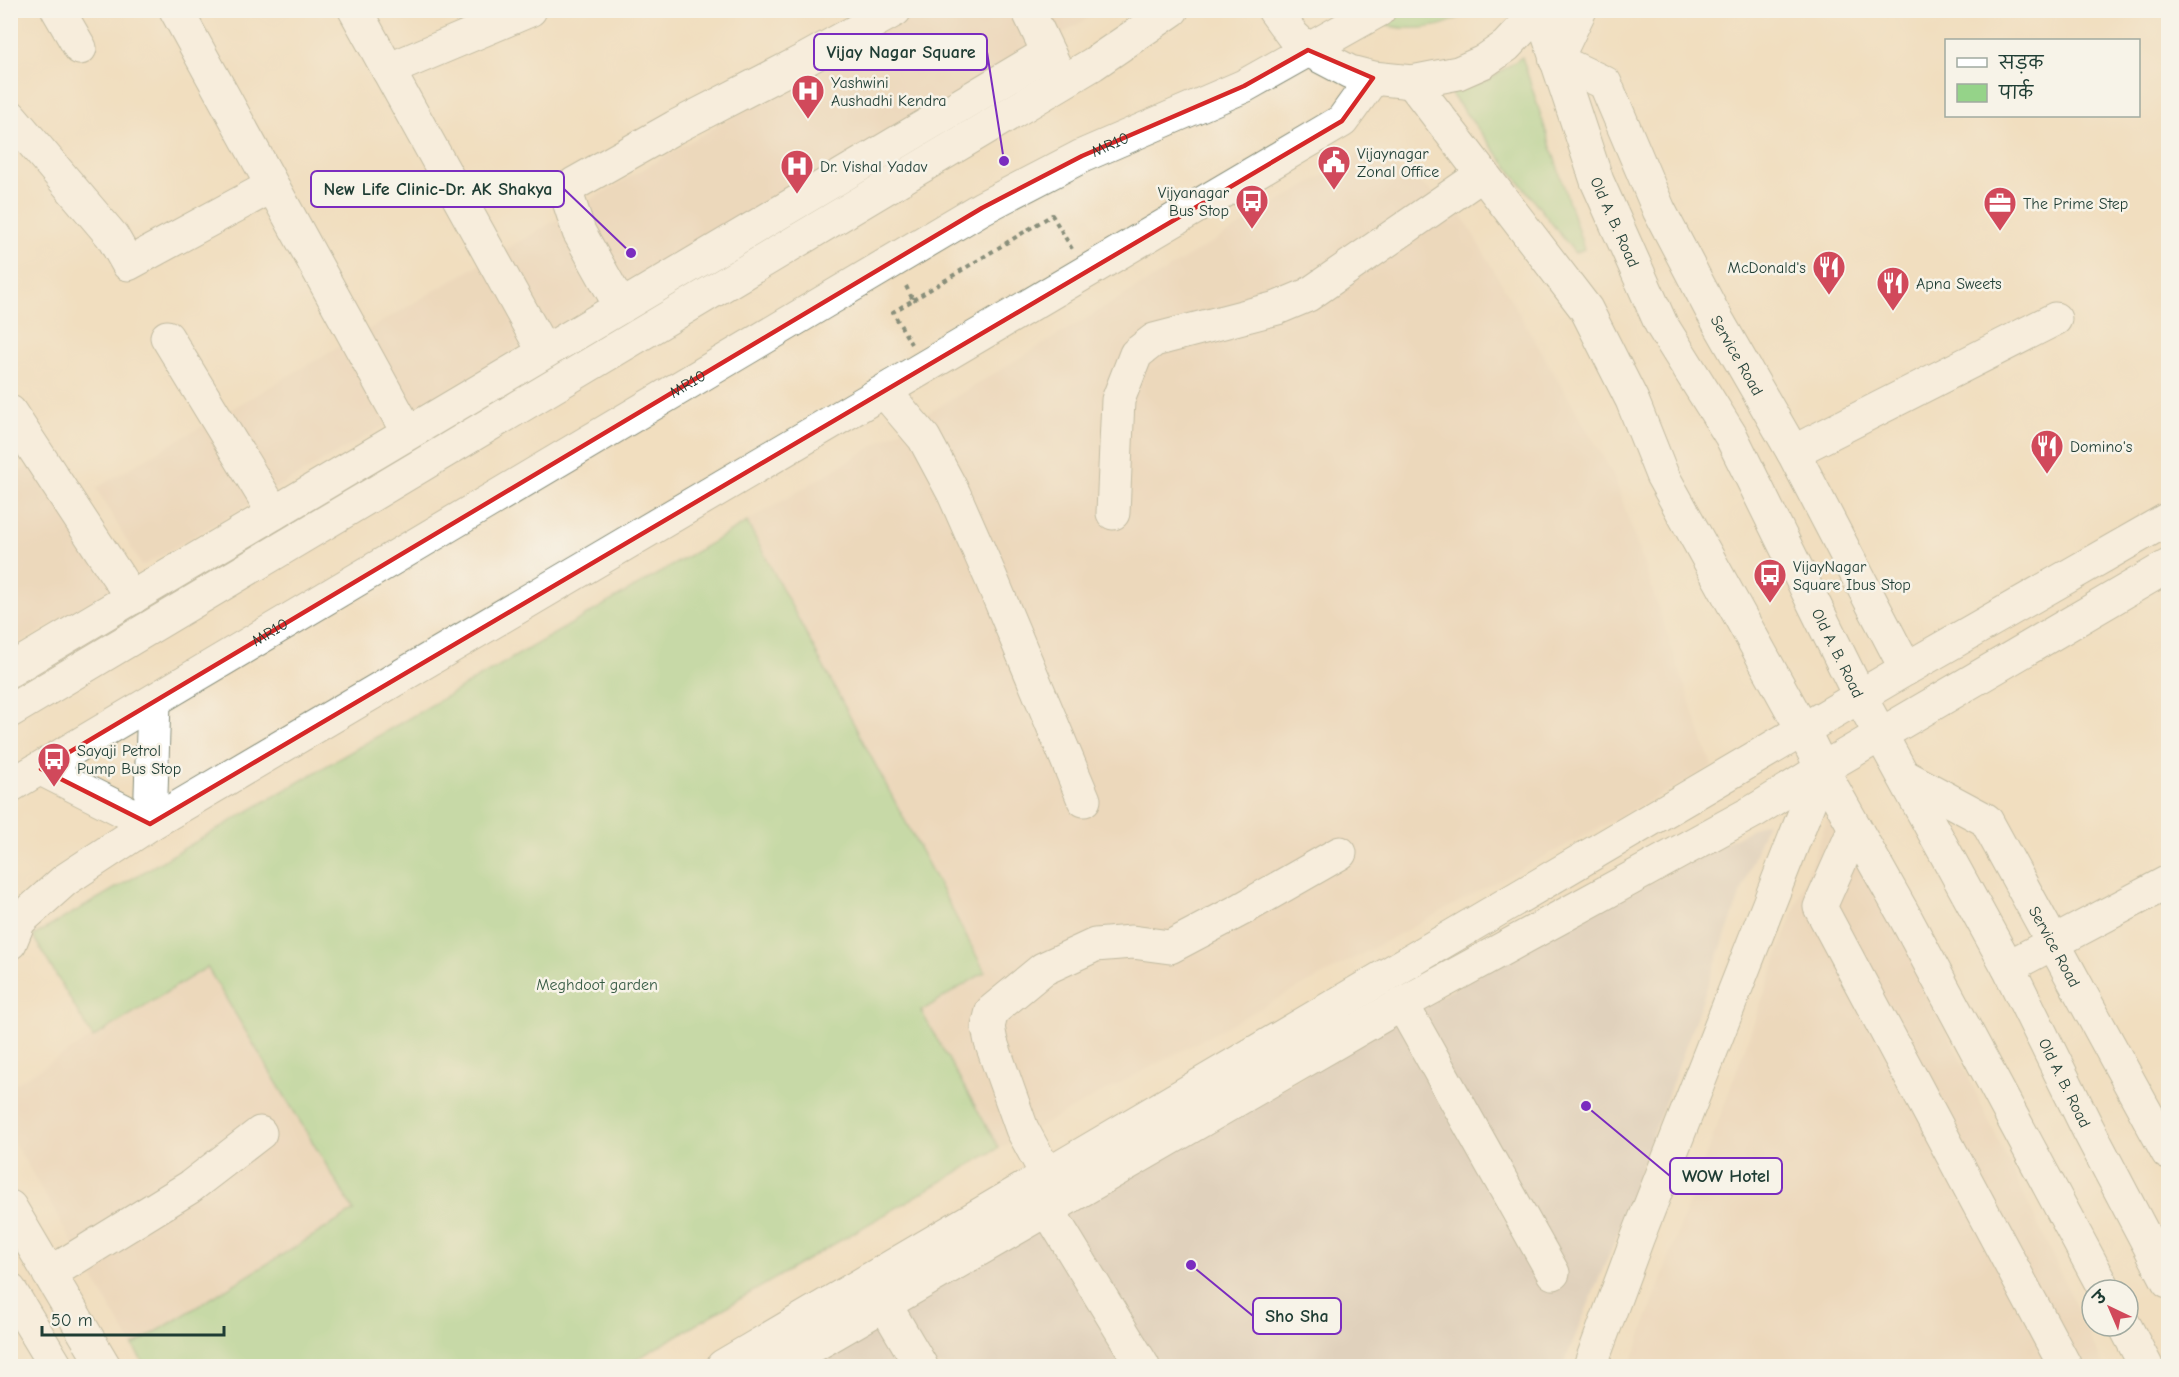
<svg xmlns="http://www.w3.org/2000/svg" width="2179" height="1377" viewBox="0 0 2179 1377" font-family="'Comic Neue','Playpen Sans Deva',sans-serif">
  <rect width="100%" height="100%" fill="#f7f3e8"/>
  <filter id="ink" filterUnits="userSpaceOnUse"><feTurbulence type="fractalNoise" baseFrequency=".0167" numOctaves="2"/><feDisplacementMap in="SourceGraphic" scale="12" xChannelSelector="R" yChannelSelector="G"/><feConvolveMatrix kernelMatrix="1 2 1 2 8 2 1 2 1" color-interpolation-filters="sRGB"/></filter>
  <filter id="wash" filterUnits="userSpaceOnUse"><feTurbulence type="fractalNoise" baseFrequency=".008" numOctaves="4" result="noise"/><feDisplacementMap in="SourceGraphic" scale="24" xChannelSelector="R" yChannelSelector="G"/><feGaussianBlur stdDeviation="1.35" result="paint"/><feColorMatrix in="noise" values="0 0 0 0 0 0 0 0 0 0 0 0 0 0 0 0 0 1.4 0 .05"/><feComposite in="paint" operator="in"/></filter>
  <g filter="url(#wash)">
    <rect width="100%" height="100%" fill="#f1debf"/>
    <!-- built -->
    <path fill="#e7d0b7" d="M 915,11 L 1101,11 L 142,566 L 96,488 Z
      M 1363,152 L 1382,160 L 1457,207 L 1614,476 L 1712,767 L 999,1148 L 921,1011 L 985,972 L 747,522 Z
      M 32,464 L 114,588 L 11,648 L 10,477 Z
      M 1836,795 L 2104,1366 L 1630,1366 Z
      M 207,967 L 354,1212 L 133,1346 L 11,1137 L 10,1087 Z"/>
    <!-- industrial -->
    <path fill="#cdc2b9" d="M 1767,821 L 1619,1230 L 1563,1366 L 800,1366 L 1503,960 Z"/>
    <!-- green -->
    <path fill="#95d389" stroke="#5a885e" stroke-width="1.5" d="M 1351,11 L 1469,11 C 1436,36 1385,32 1351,11 Z
      M 1522,57 L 1584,249 L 1575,253 L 1450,93 L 1488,80 Z
      M 747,522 L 985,972 L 921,1011 L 999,1148 L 625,1366 L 145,1366 L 133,1346 L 354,1211 L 207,967 L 93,1038 L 33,936 Z"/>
  </g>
  <g filter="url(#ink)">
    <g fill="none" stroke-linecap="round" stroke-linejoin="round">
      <!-- minor casing -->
      <g stroke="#888e7a" stroke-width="35">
        <g id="minor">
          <path d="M 58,10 L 80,48"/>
          <path d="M 176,10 L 408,433"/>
          <path d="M 355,10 L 544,352"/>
          <path d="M 1028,10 L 1057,71"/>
          <path id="s1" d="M 1556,60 L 1605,83 L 1659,210 L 1712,311 L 1793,452 L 1906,669"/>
          <path d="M 388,70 L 530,10"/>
          <path d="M 10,116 L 112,236 L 128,264 L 272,186"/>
          <path d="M 621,307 L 579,232 L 567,195 L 574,184 L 675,127 L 799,63 L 895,10"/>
          <path d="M 167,337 L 274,513"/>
          <path d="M 885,392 L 924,438 L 954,494 L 991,578 L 1084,800"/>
          <path d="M 10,412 L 132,598"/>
          <path d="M 1793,452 L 2055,319"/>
          <path d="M 1113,513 L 1118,400 L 1136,354 L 1154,340 L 1277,308 L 1308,295 L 1483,174"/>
          <path d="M 10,670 L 1048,53"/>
          <path d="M 41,769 L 150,824 L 154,702"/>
          <path id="s2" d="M 1904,776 L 1986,820 L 2168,1153"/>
          <path d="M 1855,828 L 1820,907 L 2065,1366"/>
          <path d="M 10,943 L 19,921 L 65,880 L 150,824 L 1342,121 L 1373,78"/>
          <path d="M 2008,967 L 2168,882"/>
          <path d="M 1402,1004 L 1553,1273"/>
          <path d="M 1047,1175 L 1022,1129 L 991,1042 L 988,1027 L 992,1011 L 1043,969 L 1095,945 L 1132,942 L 1170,947 L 1242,909 L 1340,853"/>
          <path d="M 1048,1210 L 1143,1366"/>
          <path d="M 49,1274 L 190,1187 L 260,1133"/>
          <path d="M 885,1305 L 921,1366"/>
          <path d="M 723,1366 L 1906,669 L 2168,519"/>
          <path d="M 778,1366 L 1402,1004 L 1756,810 L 1822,769 L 2168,566"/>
        </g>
      </g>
      <!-- major casing -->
      <g stroke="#888e7a" stroke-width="35">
        <g id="major">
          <path d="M 1274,10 L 1293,36 L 1308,50 L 1350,72 L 1373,78 L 1412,82 L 1458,73 L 1483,62 L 1506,46 L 1540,10"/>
          <path id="s3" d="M 1540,10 L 1597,181 L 1661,324 L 1731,436 L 1860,697 L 2008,967 L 2088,1129 L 2168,1281"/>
          <path d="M 1556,60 L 1580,10"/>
          <path d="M 1412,82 L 1586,309 L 1632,400 L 1662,475 L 1803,730 L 1822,769 L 1904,915 L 2105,1290"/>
          <path d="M 10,711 L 1093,64 L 1172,10"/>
          <path id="s4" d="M 10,786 L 982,208 L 1082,156 L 1244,86 L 1379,10"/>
          <path d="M 10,1207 L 104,1366"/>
          <path d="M 10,1290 L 56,1366"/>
          <path d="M 2125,1326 L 2146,1366"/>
          <path d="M 1590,1366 L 1637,1239 L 1822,769"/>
        </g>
      </g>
      <!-- path -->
      <path stroke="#888e7a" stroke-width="4" stroke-dasharray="4.5 4.5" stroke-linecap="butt" d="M 906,286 L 913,300 L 893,312 L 911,344
        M 913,300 L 1052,215 L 1072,249"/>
      <!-- minor -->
      <use href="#minor" stroke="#fff" stroke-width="33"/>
      <!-- major -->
      <use href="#major" stroke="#fff" stroke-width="33"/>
    </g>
  </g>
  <!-- marked area -->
  <path d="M0 0H2179V1377H0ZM 1308,50 L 1373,78 L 1342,121 L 150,824 L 41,769 L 982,208 L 1082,156 L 1244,86 Z" fill="#f1debf" fill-opacity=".55" fill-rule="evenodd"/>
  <path fill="none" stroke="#d62828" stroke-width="4.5" stroke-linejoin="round" d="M 1308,50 L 1373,78 L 1342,121 L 150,824 L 41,769 L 982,208 L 1082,156 L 1244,86 Z"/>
  <!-- icons -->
  <defs>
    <g id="hospital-pin" transform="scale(1.725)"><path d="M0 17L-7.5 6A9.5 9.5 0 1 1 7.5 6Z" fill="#d1495b" stroke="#f7f3e8"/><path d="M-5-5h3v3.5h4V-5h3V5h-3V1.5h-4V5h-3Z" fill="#fff"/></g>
    <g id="civic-pin" transform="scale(1.725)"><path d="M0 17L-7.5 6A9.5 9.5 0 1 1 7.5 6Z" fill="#d1495b" stroke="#f7f3e8"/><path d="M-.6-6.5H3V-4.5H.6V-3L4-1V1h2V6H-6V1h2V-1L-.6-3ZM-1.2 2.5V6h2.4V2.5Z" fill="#fff"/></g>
    <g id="bus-pin" transform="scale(1.725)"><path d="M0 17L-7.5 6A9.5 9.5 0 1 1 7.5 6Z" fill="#d1495b" stroke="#f7f3e8"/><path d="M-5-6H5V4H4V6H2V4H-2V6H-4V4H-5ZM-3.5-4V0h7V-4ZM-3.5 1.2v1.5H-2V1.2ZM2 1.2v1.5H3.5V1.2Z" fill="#fff"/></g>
    <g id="office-pin" transform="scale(1.725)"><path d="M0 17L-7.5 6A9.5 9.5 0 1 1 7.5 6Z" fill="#d1495b" stroke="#f7f3e8"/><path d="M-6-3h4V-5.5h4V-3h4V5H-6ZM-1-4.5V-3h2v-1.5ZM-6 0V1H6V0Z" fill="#fff"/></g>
    <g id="restaurant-pin" transform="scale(1.725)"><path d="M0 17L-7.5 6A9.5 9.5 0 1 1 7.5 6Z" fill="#d1495b" stroke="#f7f3e8"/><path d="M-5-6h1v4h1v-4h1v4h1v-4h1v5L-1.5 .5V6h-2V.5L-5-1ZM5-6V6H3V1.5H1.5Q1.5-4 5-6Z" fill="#fff"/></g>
  </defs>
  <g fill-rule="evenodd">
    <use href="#hospital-pin" x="808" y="91"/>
    <use href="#civic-pin" x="1334" y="162"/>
    <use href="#hospital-pin" x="797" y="166"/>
    <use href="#bus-pin" x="1252" y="201"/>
    <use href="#office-pin" x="2000" y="203"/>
    <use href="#restaurant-pin" x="1829" y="267"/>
    <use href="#restaurant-pin" x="1893" y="283"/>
    <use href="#restaurant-pin" x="2047" y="446"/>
    <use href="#bus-pin" x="1770" y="575"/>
    <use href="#bus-pin" x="54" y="759"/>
  </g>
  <g text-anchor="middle" stroke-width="5" stroke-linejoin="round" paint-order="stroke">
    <!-- poi labels -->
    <g font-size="16" fill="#1f3d34" stroke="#f7f3e8" text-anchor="start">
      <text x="831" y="88">Yashwini<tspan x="831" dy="18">Aushadhi Kendra</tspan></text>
      <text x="1357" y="159">Vijaynagar<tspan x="1357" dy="18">Zonal Office</tspan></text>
      <text x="820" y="172">Dr. Vishal Yadav</text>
      <text x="1229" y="198" text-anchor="end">Vijyanagar<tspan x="1229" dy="18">Bus Stop</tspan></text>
      <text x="2023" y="209">The Prime Step</text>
      <text x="1806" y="273" text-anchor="end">McDonald's</text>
      <text x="1916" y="289">Apna Sweets</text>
      <text x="2070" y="452">Domino's</text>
      <text x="1793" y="572">VijayNagar<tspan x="1793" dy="18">Square Ibus Stop</tspan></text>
      <text x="77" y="756">Sayaji Petrol<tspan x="77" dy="18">Pump Bus Stop</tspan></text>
    </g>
    <!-- street labels -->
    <g font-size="16" fill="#1f3d34" stroke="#f7f3e8">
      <text dy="6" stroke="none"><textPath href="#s4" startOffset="1274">MR10</textPath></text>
      <text dy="6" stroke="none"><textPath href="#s3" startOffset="225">Old A. B. Road</textPath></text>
      <text dy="6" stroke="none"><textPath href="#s1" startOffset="357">Service Road</textPath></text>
      <text dy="6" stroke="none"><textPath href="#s4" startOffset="788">MR10</textPath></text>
      <text dy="6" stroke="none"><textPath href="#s4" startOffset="302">MR10</textPath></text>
      <text dy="6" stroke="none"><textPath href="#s3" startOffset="711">Old A. B. Road</textPath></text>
      <text dy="6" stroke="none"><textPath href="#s2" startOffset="237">Service Road</textPath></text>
      <text dy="6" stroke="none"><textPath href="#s3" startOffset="1197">Old A. B. Road</textPath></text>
    </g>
    <!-- park labels -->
    <g font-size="16" fill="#375b45" stroke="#f7f3e8">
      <text x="597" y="990">Meghdoot garden</text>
    </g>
  </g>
  <!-- callouts -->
  <path fill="none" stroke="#7b2cbf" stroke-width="2" d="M1004 161L987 52M631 253L564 189M1586 1106L1670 1176M1191 1265L1253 1316"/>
  <g fill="#7b2cbf" stroke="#f7f3e8" stroke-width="2">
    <circle cx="1004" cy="161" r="6"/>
    <circle cx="631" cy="253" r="6"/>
    <circle cx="1586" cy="1106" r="6"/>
    <circle cx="1191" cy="1265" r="6"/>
  </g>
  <g fill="#f7f3e8" stroke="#7b2cbf" stroke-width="2">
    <rect x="814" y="34" width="173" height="36" rx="6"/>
    <rect x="311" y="171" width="253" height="36" rx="6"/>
    <rect x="1670" y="1158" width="112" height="36" rx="6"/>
    <rect x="1253" y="1298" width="88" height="36" rx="6"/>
  </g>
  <g font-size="18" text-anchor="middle" font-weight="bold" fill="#1f3d34">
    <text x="901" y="58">Vijay Nagar Square</text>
    <text x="438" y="195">New Life Clinic-Dr. AK Shakya</text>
    <text x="1726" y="1182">WOW Hotel</text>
    <text x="1297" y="1322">Sho Sha</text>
  </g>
  <!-- margin -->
  <rect width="2179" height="1377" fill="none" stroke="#f7f3e8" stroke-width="36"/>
  <!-- legend -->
  <rect x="1945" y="39" width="195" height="78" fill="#f7f3e8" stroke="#a1aaa0" stroke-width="1.5"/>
  <rect x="1957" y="58" width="30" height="9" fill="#ffffff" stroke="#a1aaa0" stroke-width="1.5"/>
  <text x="1999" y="69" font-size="18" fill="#1f3d34">सड़क</text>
  <rect x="1957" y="84" width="30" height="18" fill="#95d389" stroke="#a1aaa0" stroke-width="1.5"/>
  <text x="1999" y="99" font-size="18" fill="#1f3d34">पार्क</text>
  <!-- north arrow -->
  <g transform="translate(2110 1308) rotate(316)"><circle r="28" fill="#f7f3e8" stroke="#a1aaa0" stroke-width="1.5"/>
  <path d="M0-4.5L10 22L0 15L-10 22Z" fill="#d1495b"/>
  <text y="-9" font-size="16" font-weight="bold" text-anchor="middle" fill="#1f3d34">उ</text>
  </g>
  <!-- scale -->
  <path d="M42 1326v9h182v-9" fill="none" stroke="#1f3d34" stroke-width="3"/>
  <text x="51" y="1326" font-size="18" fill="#1f3d34" stroke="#f7f3e8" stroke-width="4.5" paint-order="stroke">50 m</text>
</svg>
